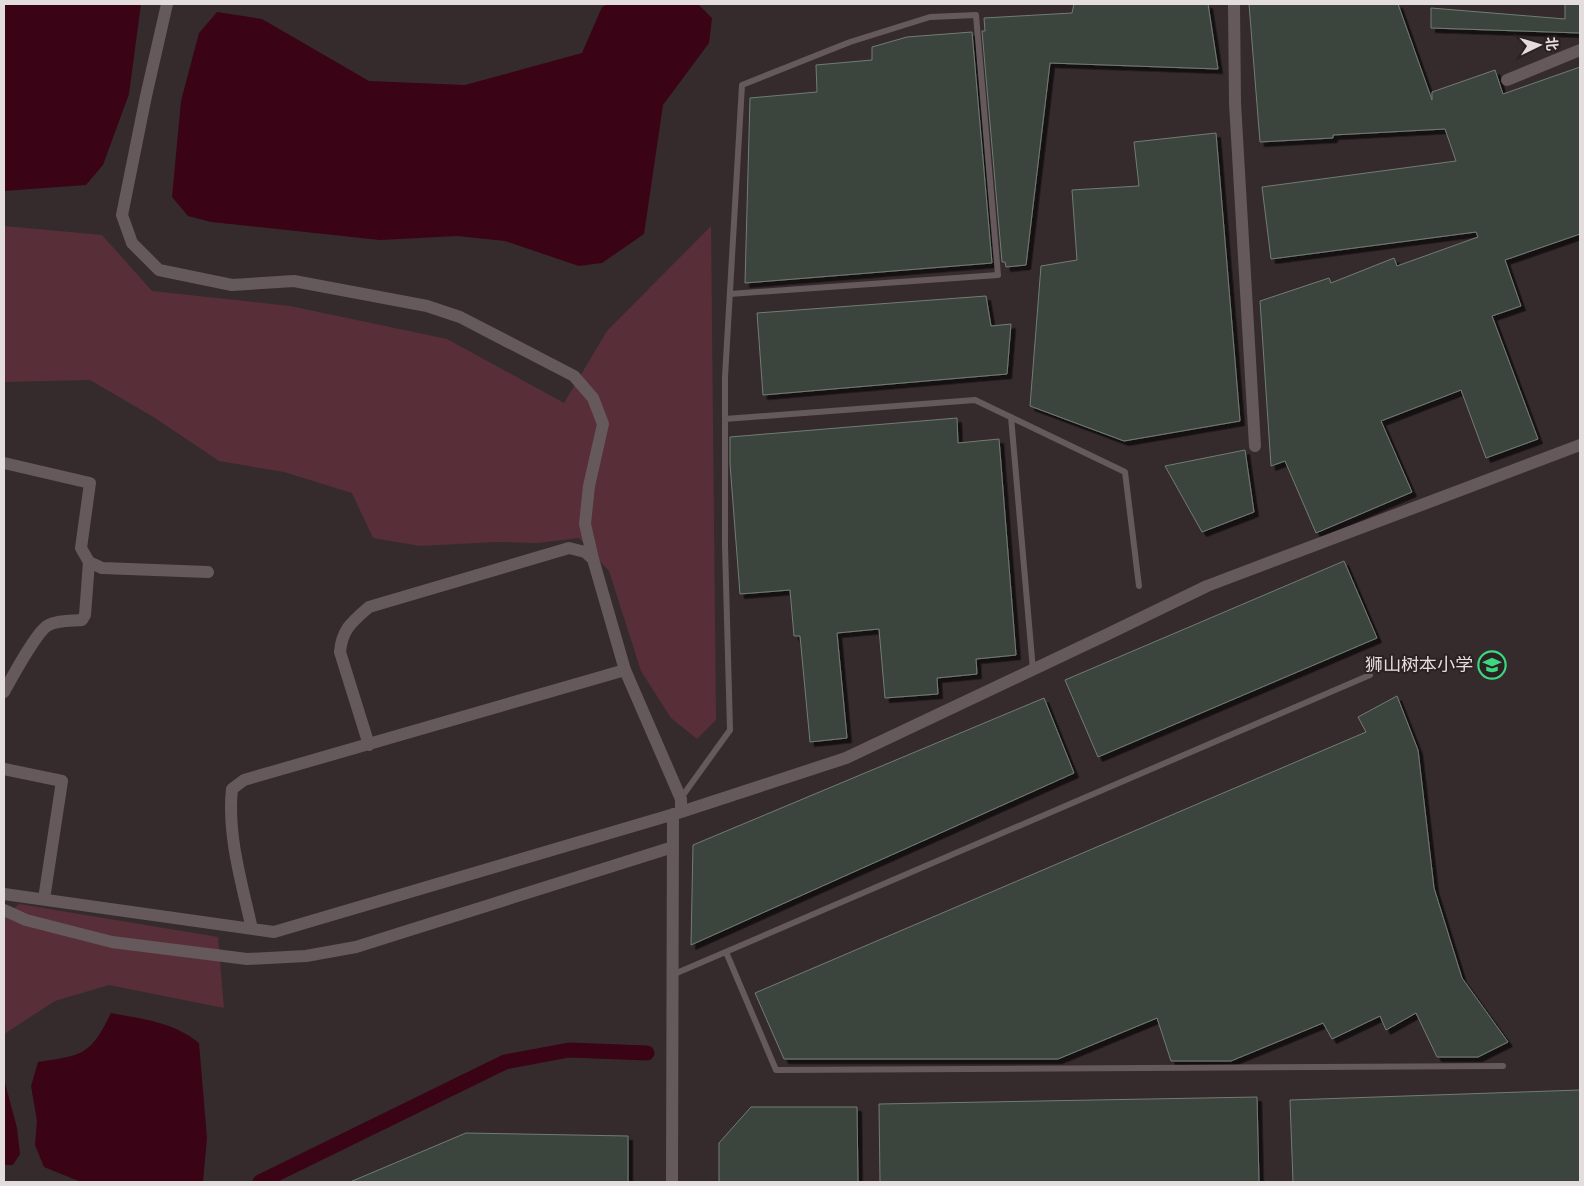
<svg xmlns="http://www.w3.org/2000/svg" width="1584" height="1186" viewBox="0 0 1584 1186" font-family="Figtree,'Noto Sans SC',sans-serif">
  <defs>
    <filter id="shadow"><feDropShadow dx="4.5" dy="4.5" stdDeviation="0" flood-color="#0009"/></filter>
  </defs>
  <rect width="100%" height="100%" fill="#352b2c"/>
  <!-- green -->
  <path fill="#582f38" d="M 4,226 L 102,235 L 152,291 L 290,306 L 447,339 L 564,403 L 607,331 L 711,226 L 716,720 L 697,739 L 671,718 L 641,671 L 609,571 L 579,538 L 538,543 L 496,542 L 420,546 L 373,538 L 352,493 L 284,472 L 219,461 L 155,418 L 90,380 L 4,382 Z
    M 19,904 L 218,937 L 224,1008 L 109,985 L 55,1001 L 4,1034 L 4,916 Z"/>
  <!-- water -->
  <path fill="#3a0416" d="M 4,4 L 141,4 L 129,94 L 103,165 L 86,185 L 4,191 Z
    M 608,4 L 698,4 L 712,18 L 709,43 L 663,105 L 644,234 L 602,263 L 579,266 L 505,241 L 457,236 L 380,240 L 211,222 L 188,216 L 172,197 L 181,101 L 199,33 L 217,12 L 262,19 L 369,81 L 465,85 L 582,53 L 602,7 Z
    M 111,1013 C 142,1019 174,1022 199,1043 L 207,1138 L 203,1182 L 81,1182 L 44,1167 L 35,1145 L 37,1121 L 31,1086 L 38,1062 C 83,1055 90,1056 111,1013 Z
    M 4,1079 L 17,1128 L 20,1154 L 13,1165 L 4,1165 Z"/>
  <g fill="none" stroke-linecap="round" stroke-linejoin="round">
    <!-- canal -->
    <path stroke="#3a0416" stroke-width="15" d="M 260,1182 L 505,1062 L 569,1050 L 647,1053"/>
  </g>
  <!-- building -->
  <path fill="#3b443d" stroke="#727c75" filter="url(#shadow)" d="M 1074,4 L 1208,4 L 1218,69 L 1050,63 L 1026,265 L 1006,267 L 1005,262 L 1002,262 L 982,31 L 985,31 L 984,18 L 1072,13 Z
    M 1249,4 L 1398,4 L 1432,100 L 1432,92 L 1495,70 L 1503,94 L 1580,67 L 1580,234 L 1505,260 L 1521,306 L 1492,316 L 1538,439 L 1486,458 L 1461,390 L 1381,421 L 1412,492 L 1316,533 L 1285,461 L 1271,466 L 1260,301 L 1329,278 L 1331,283 L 1394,258 L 1397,266 L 1478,237 L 1476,232 L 1271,259 L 1262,187 L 1456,161 L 1445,129 L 1333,135 L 1333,138 L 1260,142 Z
    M 1565,4 L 1580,4 L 1580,33 L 1431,28 L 1431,8 L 1565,19 Z
    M 972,32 L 992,263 L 745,283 L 750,98 L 817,92 L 816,65 L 872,60 L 872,47 L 907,37 Z
    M 1216,133 L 1240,421 L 1124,441 L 1030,406 L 1041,266 L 1077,260 L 1072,190 L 1139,186 L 1134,142 Z
    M 986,296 L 991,326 L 1011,324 L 1007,374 L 763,395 L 757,313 Z
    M 957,418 L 958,443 L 999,439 L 1016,655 L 976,659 L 977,674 L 937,678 L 938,694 L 885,698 L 879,629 L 837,633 L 847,738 L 810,742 L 800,636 L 794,636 L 790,590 L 740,594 L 730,464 L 730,437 Z
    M 1245,450 L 1254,512 L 1202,532 L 1165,466 Z
    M 1344,561 L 1377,638 L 1098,757 L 1065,680 Z
    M 1397,696 L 1418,750 L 1434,888 L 1462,978 L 1508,1042 L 1478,1057 L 1437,1057 L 1416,1013 L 1386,1030 L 1380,1016 L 1332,1039 L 1323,1023 L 1231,1061 L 1171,1061 L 1157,1018 L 1058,1059 L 784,1059 L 755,993 L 1366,732 L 1358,717 Z
    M 1044,698 L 1074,773 L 691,945 L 693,845 Z
    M 1580,1090 L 1580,1182 L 1293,1182 L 1290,1100 Z
    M 1257,1097 L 1259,1182 L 880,1182 L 879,1104 Z
    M 751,1107 L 857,1107 L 858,1182 L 719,1182 L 719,1143 Z
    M 466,1133 L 628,1136 L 628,1182 L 350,1182 Z"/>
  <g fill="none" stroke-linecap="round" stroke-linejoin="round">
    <!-- service -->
    <path stroke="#65595b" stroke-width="6" d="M 1011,417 L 1033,670
      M 725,419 L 975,400 L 1125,472 L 1139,586
      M 681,798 L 730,730 L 725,546 L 725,377 L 742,85 L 850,42 L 930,17 L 976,15 L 998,275 L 730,294
      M 726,952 L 776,1070 L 1503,1066
      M 672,975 L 1370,675"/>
    <!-- minor -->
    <path stroke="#65595b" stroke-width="12" d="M 167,4 L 146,96 L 122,215 L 132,243 L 159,270 L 232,285 L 294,281 L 427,306 L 460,317 L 574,376 L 593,398 L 603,424 L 589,486 L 585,524 L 593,559 L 625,670 L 681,799 L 681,812
      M 1234,4 L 1235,103 L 1255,446
      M 1507,80 L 1580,50
      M 4,463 L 90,483 L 81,548 L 89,562 L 102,568 L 208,572
      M 4,692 C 11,679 37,632 47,626 C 56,620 71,621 82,620 L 85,615 L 89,562
      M 369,745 L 340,652 C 342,629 352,622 369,607 L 569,548 L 585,552 L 593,559
      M 4,769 L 62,781 L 44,899
      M 4,894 L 274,932 L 681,812 L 846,758 L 1108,634 L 1207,586 L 1580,445
      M 4,910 L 26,920 L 112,942 L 247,959 L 306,956 L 356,947 L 673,847
      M 252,929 C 242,884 227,835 232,789 L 244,780 L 625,670
      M 672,1182 L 673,814"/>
  </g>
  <!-- icons -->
  <defs>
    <g id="school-ring" transform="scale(1.4375)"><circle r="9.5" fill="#2b2123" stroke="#3cd77e" stroke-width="1.5"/><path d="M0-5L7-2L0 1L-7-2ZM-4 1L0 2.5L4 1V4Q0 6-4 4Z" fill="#3cd77e"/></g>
  </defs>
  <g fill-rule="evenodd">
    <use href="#school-ring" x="1492" y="665"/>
  </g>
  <g text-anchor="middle" stroke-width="4" stroke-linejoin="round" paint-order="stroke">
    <!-- poi labels -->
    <g font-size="18" fill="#e4ddde" stroke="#2b2123" text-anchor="end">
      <text x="1473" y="671">狮山树本小学</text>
    </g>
  </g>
  <!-- border -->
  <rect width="1584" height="1186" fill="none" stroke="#e4ddde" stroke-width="10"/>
  <!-- north arrow -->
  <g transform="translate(1539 45) rotate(85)" stroke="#2b2123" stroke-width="4" paint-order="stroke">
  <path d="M0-4L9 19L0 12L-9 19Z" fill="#e4ddde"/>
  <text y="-8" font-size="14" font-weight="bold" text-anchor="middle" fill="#e4ddde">北</text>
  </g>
</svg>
